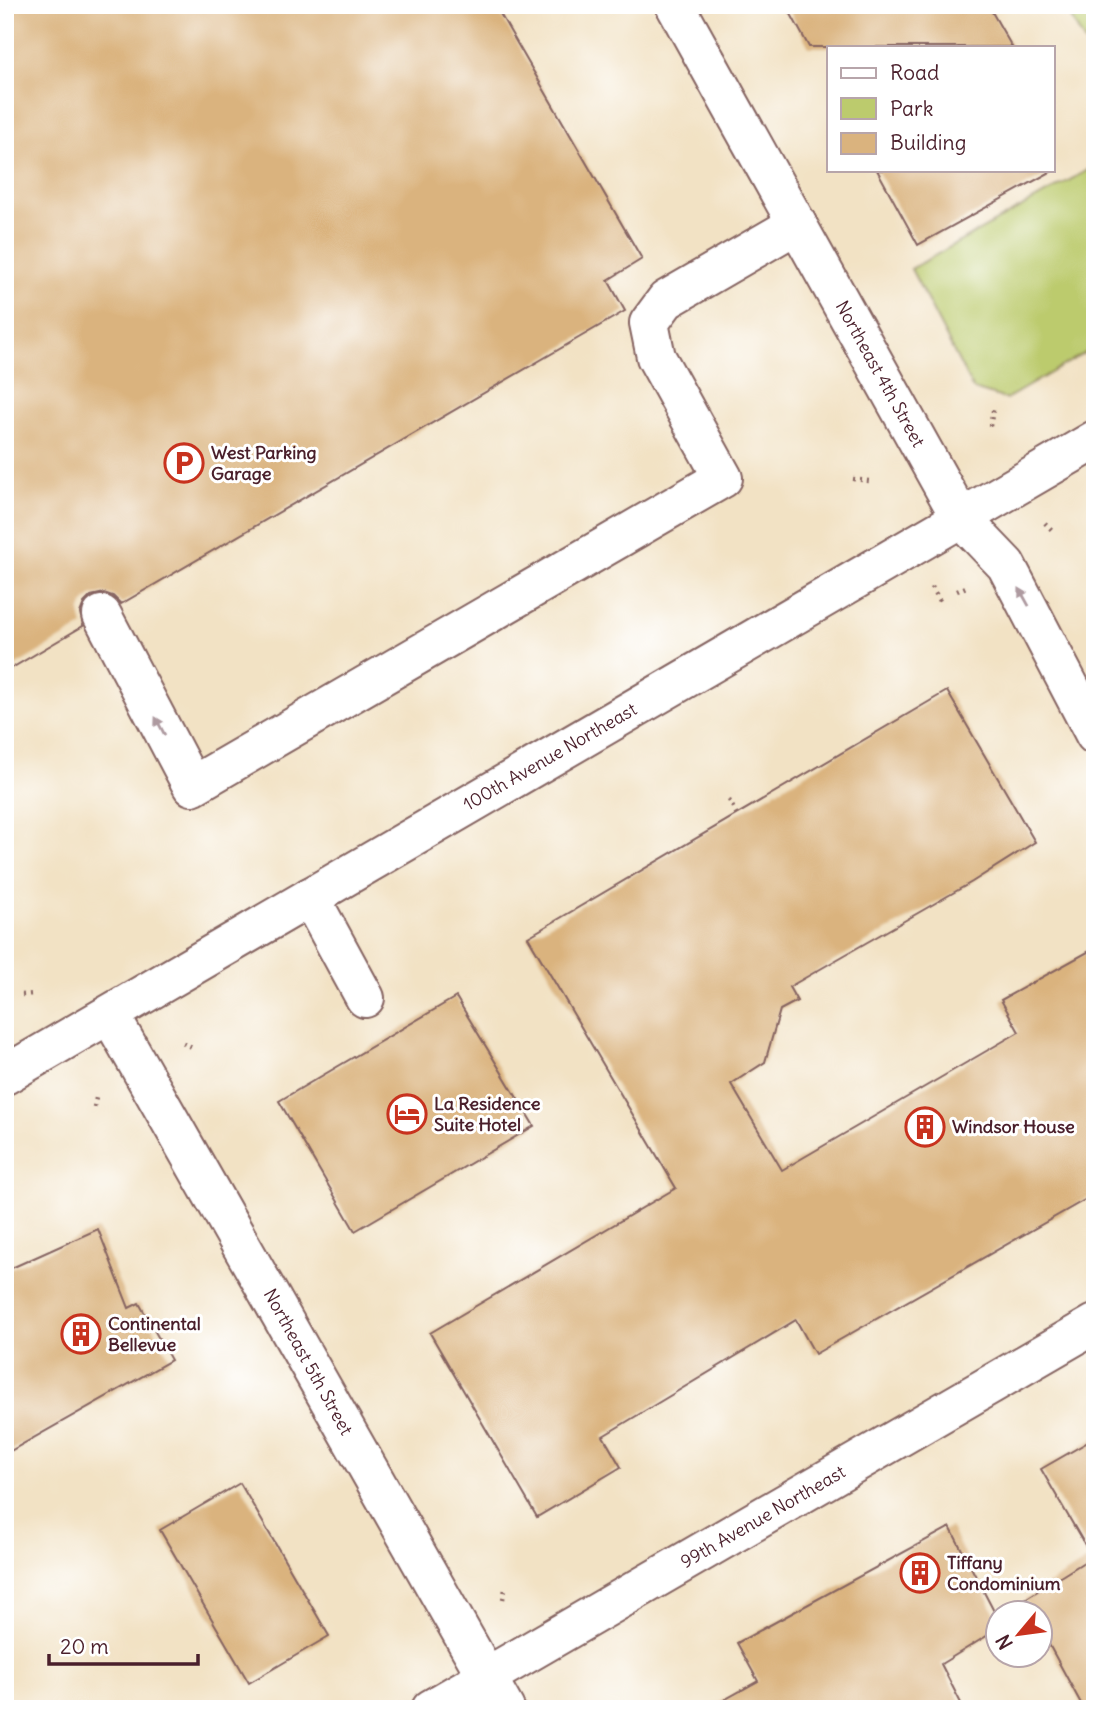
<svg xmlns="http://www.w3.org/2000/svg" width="1100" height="1714" viewBox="0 0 1100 1714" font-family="Delius,sans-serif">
  <rect width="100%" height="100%" fill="#fff"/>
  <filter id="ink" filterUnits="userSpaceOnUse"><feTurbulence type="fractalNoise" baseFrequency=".0143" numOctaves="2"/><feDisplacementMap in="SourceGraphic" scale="14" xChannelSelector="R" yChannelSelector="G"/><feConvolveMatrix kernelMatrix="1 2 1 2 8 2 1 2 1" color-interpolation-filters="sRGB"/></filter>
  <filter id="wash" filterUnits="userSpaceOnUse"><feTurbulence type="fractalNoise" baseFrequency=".00686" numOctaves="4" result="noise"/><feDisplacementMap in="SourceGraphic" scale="28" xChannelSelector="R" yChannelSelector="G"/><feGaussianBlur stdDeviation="1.57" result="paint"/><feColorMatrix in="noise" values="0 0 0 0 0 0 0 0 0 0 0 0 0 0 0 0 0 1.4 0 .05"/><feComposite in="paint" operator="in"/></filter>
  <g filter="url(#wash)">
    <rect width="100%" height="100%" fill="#f2e2c4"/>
    <!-- green -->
    <path fill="#bccb6d" stroke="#83754c" stroke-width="2" d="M 1064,5 L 1095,5 L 1095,61 Z
      M 1095,166 L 1095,347 L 1006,399 L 973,389 L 911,269 Z"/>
    <g id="blocks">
      <!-- building -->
      <path fill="#dab37e" d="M 5,5 L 495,5 L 642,259 L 608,280 L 625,311 L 121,604 L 113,596 L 104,593 L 91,596 L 84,603 L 80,613 L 83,626 L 5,672 Z
        M 786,5 L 988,5 L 1012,47 L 809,47 Z
        M 877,170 L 1054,170 L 918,245 Z
        M 947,691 L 1035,842 L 972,882 L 789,987 L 797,1001 L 780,1010 L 765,1062 L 731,1084 L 782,1170 L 1019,1032 L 1001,1000 L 1095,948 L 1095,1194 L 815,1354 L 796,1320 L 603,1436 L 621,1467 L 537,1517 L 430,1333 L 676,1188 L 528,937 Z
        M 456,997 L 534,1126 L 355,1231 L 279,1101 Z
        M 98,1229 L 129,1308 L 139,1303 L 171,1360 L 5,1454 L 5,1271 Z
        M 1095,1438 L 1095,1709 L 1084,1709 L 1040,1628 L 1040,1613 L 1032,1613 L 1025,1599 L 1092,1557 L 1041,1469 Z
        M 240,1483 L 329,1636 L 249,1683 L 160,1530 Z
        M 950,1527 L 998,1619 L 998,1629 L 941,1664 L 964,1709 L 708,1709 L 758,1681 L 737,1643 Z"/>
    </g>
  </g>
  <g filter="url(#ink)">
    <use href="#blocks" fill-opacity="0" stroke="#856361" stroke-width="2"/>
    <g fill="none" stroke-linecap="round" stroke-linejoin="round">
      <!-- minor casing -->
      <g stroke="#856361" stroke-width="42">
        <path id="minor" d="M 960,517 L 1006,565 L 1095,735
          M 102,615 L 192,786 L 723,478 L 656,357 L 649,323 L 666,300 L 797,224
          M 310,897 L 365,998
          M 110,1015 L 505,1709
          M 431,1709 L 1095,1324"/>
      </g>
      <!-- major casing -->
      <g stroke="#856361" stroke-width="42">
        <path id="major" d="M 675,5 L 960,517
          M 5,1075 L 1095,440"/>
      </g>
      <!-- path -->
      <path stroke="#856361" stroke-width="4.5" stroke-dasharray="2 5" stroke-linecap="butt" d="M 990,426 L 994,406
        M 853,479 L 869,481
        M 1045,523 L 1054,532
        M 932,587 L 940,601
        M 957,591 L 966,587
        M 729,800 L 737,815
        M 22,995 L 33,994
        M 183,1043 L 192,1047
        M 94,1107 L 96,1098
        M 503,1599 L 505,1589"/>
      <!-- minor -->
      <use href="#minor" stroke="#fff" stroke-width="38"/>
      <!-- major -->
      <use href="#major" stroke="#fff" stroke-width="38"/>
    </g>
    <!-- one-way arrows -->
    <defs><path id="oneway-solid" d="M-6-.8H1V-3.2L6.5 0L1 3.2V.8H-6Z" transform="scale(1.75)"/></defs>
    <g fill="#ae9aa0">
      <use href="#oneway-solid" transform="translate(1024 597) rotate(-119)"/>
      <use href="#oneway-solid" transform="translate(160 726) rotate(-118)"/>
    </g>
  </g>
  <!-- icons -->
  <defs>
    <g id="parking-ring" transform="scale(2.0125)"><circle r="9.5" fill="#fff" stroke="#c8321e" stroke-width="1.5"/><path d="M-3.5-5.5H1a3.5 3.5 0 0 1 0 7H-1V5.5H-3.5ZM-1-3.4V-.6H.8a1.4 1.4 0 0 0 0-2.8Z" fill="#c8321e"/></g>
    <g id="hotel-ring" transform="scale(2.0125)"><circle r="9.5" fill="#fff" stroke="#c8321e" stroke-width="1.5"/><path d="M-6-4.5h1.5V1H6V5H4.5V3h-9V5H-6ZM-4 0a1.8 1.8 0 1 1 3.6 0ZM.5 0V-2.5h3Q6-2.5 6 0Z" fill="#c8321e"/></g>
    <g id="building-ring" transform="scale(2.0125)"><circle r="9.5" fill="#fff" stroke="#c8321e" stroke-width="1.5"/><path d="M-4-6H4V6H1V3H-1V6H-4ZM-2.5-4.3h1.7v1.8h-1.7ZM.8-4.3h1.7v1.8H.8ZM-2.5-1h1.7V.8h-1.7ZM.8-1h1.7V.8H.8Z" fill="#c8321e"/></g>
  </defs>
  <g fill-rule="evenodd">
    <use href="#parking-ring" x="184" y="463"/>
    <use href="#hotel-ring" x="407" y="1114"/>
    <use href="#building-ring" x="925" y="1127"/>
    <use href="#building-ring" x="81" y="1334"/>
    <use href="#building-ring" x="920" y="1573"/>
  </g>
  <g text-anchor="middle" stroke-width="6" stroke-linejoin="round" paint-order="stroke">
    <!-- street labels -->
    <g font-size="18" fill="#4a1f2b" stroke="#fff">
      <text transform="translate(880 374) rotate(61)" y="6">Northeast 4th Street</text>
      <text transform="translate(550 757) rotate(-30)" y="6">100th Avenue Northeast</text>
      <text transform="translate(308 1362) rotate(61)" y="6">Northeast 5th Street</text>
      <text transform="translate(763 1517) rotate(-30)" y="6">99th Avenue Northeast</text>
    </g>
    <!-- poi labels -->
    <g font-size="18" font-weight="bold" fill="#4a1f2b" stroke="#fff" text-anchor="start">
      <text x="211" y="459">West Parking<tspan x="211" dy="21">Garage</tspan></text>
      <text x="434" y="1110">La Residence<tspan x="434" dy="21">Suite Hotel</tspan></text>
      <text x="952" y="1133">Windsor House</text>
      <text x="108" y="1330">Continental<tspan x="108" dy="21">Bellevue</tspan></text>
      <text x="947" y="1569">Tiffany<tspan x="947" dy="21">Condominium</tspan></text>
    </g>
  </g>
  <!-- margin -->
  <rect width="1100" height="1714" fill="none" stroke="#fff" stroke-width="28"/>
  <!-- legend -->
  <rect x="827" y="46" width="228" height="126" fill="#ffffff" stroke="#b7a5aa" stroke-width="2"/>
  <rect x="841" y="68" width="35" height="10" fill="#ffffff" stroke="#b7a5aa" stroke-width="2"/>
  <text x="890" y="80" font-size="21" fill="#4a1f2b">Road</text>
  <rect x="841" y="98" width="35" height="21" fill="#bccb6d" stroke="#b7a5aa" stroke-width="2"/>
  <text x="890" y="116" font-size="21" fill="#4a1f2b">Park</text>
  <rect x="841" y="133" width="35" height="21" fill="#dab37e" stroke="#b7a5aa" stroke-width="2"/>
  <text x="890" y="150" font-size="21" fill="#4a1f2b">Building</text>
  <!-- north arrow -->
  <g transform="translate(1019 1634) rotate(241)"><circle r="33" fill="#ffffff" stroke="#b7a5aa" stroke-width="2"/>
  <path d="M0-5L12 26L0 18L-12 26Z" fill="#c8321e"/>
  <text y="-10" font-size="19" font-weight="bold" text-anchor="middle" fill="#4a1f2b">N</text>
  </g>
  <!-- scale -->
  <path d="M49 1654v10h149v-10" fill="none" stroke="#4a1f2b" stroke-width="3.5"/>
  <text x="60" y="1654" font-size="21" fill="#4a1f2b" stroke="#ffffff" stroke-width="5" paint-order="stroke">20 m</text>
</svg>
